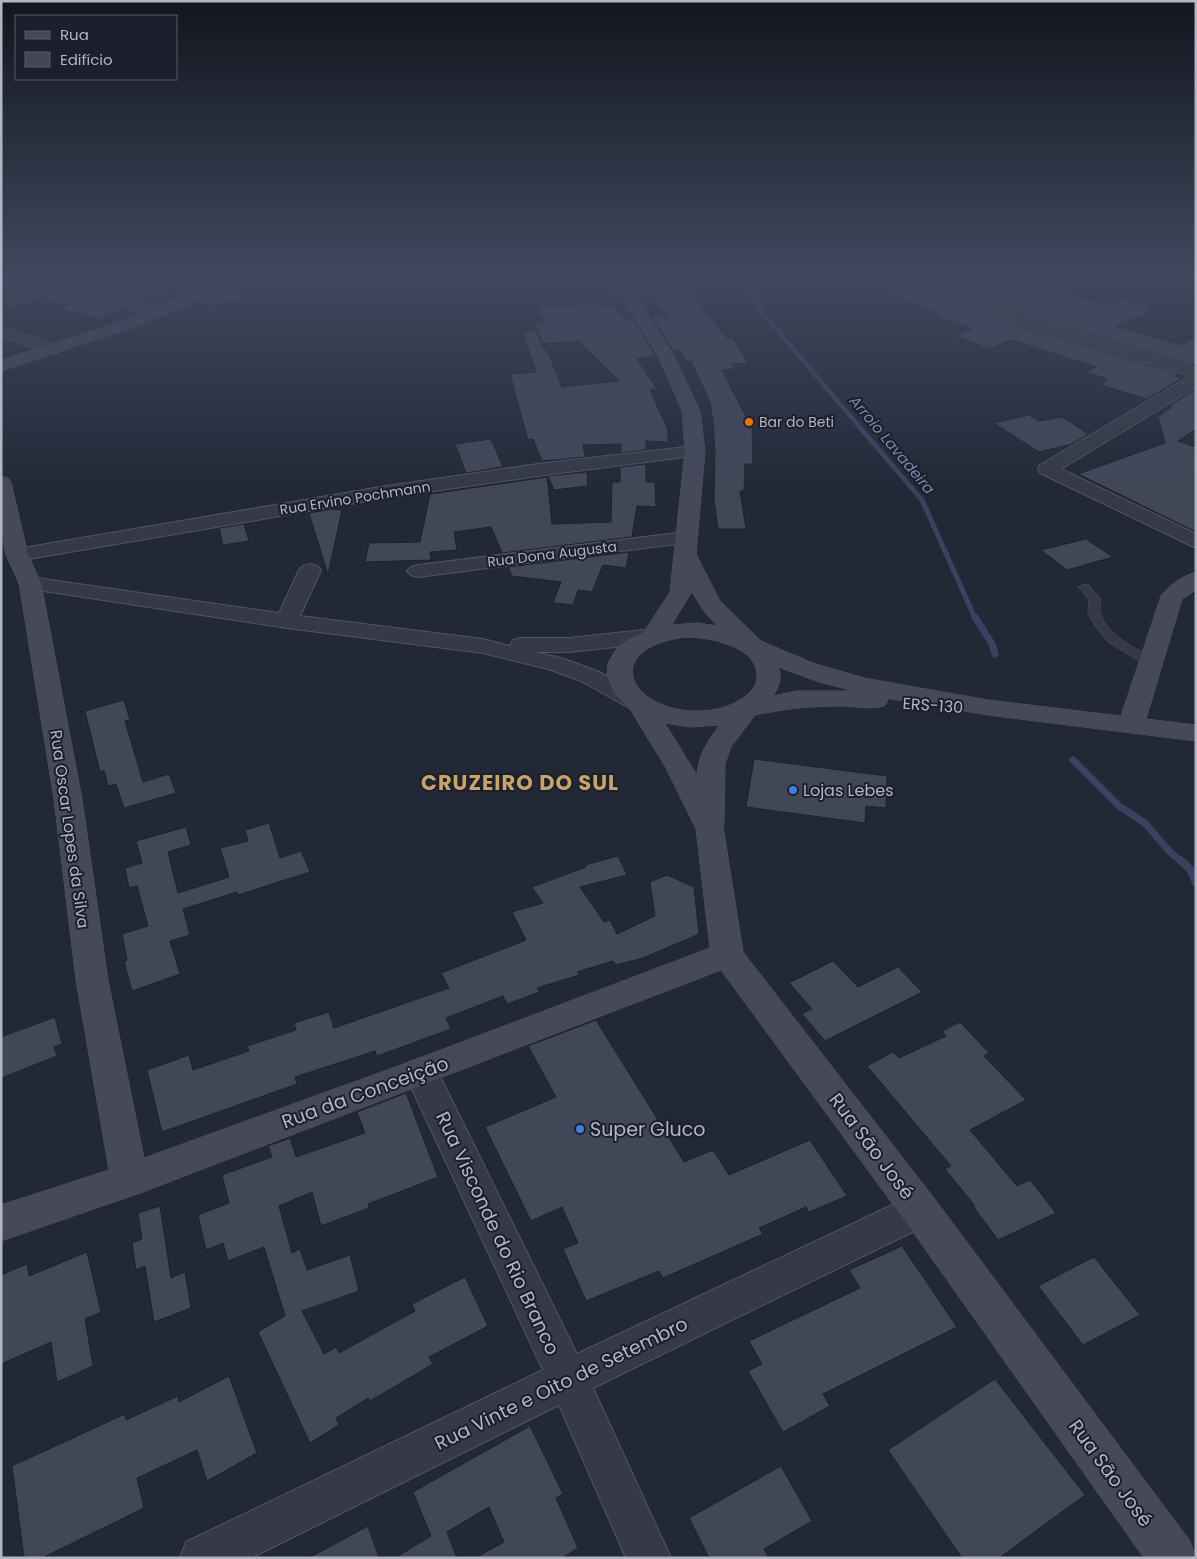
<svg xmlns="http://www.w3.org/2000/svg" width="1197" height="1559" viewBox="0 0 1197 1559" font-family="Poppins,sans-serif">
  <rect width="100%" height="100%" fill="#232837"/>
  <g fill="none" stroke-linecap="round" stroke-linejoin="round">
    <!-- stream-far3 -->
    <path stroke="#3a425f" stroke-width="4.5" d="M 738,273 L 750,287 L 761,311 L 858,425"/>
    <!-- stream-far2 -->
    <path stroke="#3a425f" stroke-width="5" d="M 857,424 L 922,500 L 975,618"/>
    <!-- stream-far1 -->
    <path stroke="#3a425f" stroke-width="7" d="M 975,617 L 992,644 L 995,654
      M 1073,760 L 1119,806 L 1145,823 L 1170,852 L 1181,861"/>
    <!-- stream -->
    <path stroke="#3a425f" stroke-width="8" d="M 1180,860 L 1190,869 L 1196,883"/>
  </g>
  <!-- building -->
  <path fill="#424758" stroke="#1e212e" d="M 38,273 L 73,273 L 20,292 L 2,287 Z
    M 100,273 L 204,273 L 193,278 L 212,282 L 186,293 L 176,286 L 141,300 L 79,284 L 97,278 Z
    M 634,273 L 656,273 L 669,289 L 686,287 L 727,338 L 732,337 L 748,363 L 732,364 L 735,369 L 722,370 L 746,417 L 752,417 L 753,464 L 745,464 L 744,491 L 740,491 L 746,529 L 718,529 L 714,499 L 715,452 L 713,421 L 710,402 L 691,361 L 687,362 L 680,351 L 674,352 L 652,317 L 668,316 Z
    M 934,273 L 961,273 L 1030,292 L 1041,286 L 1110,305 L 1125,299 L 1151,308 L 1146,310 L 1151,312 L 1116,326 L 1181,345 L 1196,336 L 1196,362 L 1192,365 L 914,282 Z
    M 230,289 L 242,299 L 207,307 L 199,302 Z
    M 897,289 L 1178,374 L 1175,376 L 1182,378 L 1147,399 L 1100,385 L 1108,379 L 1086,372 L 1096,367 L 1011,340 L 989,349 L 955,336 L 972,329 L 933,314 L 939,312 L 890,293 Z
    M 59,292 L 123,308 L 98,319 L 59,308 L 67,305 L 41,298 Z
    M 597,301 L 604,308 L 615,307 L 626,319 L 633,319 L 655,355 L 637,359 L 657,389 L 650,390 L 668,430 L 668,442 L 646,441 L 646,450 L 621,453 L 621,444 L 583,445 L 585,457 L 542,461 L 533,439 L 528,440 L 510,374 L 536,372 L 523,333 L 534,329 L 545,350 L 547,350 L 562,387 L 619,381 L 579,341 L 543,344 L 535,323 L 546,322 L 536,307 L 556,305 L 558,307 Z
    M 1196,389 L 1196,429 L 1178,441 L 1196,447 L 1196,532 L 1078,474 L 1165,443 L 1158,417 L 1172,407 L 1169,406 Z
    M 1029,415 L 1039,421 L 1063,417 L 1088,434 L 1072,444 L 1039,452 L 994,423 Z
    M 491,439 L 503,467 L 466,473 L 455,444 Z
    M 646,464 L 646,482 L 655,482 L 656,507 L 637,506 L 632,537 L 502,553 L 491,527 L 454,532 L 457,550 L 430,552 L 431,560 L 365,562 L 369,543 L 420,542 L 430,494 L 547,477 L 552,524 L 611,522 L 612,482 L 620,482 L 620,467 Z
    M 587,472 L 588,486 L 554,490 L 548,476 Z
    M 332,509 L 342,510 L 328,575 L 309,513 Z
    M 244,524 L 249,541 L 223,545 L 219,528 Z
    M 1086,539 L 1113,557 L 1067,570 L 1041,550 Z
    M 629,552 L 626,568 L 603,565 L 592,592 L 578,590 L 573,605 L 553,603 L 561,582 L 512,576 L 508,567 Z
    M 124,700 L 130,720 L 125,721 L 143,782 L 169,774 L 176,793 L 124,808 L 116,784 L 108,786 L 104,770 L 100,772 L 85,711 Z
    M 754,759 L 887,776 L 886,808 L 866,806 L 865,823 L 746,807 Z
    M 269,823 L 280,858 L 301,851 L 310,872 L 238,895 L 237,892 L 183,909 L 190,935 L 170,941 L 180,974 L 132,991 L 124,961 L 127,960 L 122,934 L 148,926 L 137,886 L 129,888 L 125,868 L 142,863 L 136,841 L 186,827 L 191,845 L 168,852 L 178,893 L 229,877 L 220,848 L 248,841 L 245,830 Z
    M 618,856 L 627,875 L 580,887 L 604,922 L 610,920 L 617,934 L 655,916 L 650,882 L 667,875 L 694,887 L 699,934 L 643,958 L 616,965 L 613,961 L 577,972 L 579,975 L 537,988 L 540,992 L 507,1004 L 503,996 L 446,1018 L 451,1029 L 377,1056 L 375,1051 L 295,1077 L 297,1084 L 162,1132 L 147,1070 L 189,1055 L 193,1070 L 249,1051 L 247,1046 L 296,1030 L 294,1023 L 329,1012 L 334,1028 L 449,988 L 441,973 L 526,940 L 512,912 L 543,903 L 532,887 L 586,867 L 585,865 Z
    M 833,961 L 858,987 L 898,967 L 922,992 L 825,1041 L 802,1014 L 812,1009 L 789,983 Z
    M 55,1017 L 62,1044 L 54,1047 L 57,1056 L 1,1078 L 1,1037 Z
    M 596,1020 L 684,1162 L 713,1150 L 729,1175 L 810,1140 L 847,1196 L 809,1212 L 806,1207 L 759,1228 L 763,1234 L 663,1278 L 659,1271 L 586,1301 L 563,1249 L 578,1243 L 562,1207 L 531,1221 L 485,1127 L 556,1097 L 528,1046 Z
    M 960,1022 L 989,1053 L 984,1056 L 1026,1100 L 970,1130 L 1017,1186 L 1030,1180 L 1056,1213 L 998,1240 L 973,1206 L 975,1206 L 945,1169 L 951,1166 L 867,1066 L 893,1052 L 899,1058 L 946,1036 L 942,1031 Z
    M 406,1093 L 438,1177 L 368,1204 L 369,1208 L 321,1226 L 312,1192 L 279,1206 L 292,1253 L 300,1249 L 307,1270 L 350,1255 L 359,1291 L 302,1311 L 324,1354 L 336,1347 L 339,1353 L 415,1311 L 412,1304 L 465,1277 L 488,1326 L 429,1357 L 433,1364 L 370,1401 L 368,1398 L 336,1418 L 339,1425 L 310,1443 L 258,1332 L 285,1316 L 264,1247 L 228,1261 L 223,1243 L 206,1250 L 198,1215 L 229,1203 L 222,1175 L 272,1157 L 268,1146 L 290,1138 L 296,1157 L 365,1133 L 357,1112 Z
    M 160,1206 L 171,1278 L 185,1272 L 191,1308 L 154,1322 L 145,1266 L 136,1270 L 132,1243 L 142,1239 L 138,1213 Z
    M 902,1246 L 957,1327 L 823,1394 L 830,1406 L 783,1432 L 748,1371 L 762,1364 L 749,1341 L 860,1288 L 849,1270 Z
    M 87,1252 L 101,1312 L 85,1319 L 93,1366 L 57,1382 L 51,1342 L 1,1364 L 1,1275 L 27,1264 L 29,1276 Z
    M 1094,1257 L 1140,1315 L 1083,1345 L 1038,1286 Z
    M 229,1376 L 257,1453 L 207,1481 L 197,1450 L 137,1478 L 144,1508 L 42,1558 L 24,1558 L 12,1466 L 125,1414 L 126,1420 L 178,1396 L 179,1402 Z
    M 995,1379 L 1085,1495 L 999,1558 L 962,1558 L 888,1450 Z
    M 530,1426 L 563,1494 L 556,1498 L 578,1548 L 562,1558 L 475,1558 L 504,1542 L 489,1507 L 447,1532 L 457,1558 L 395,1558 L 431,1536 L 413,1492 Z
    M 781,1466 L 812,1521 L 764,1549 L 769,1558 L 709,1558 L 689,1518 Z
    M 368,1526 L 379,1558 L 309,1558 Z"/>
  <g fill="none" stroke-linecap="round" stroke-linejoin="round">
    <!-- lane casing -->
    <g stroke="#515562" stroke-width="1">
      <path id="lane" d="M 1085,584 L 1089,585 L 1101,600 C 1100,605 1099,611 1101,615 C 1109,637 1136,648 1154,659 L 1156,662 L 1154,665 L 1146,665 L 1108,642 L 1096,627 L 1088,614 L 1089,600 L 1079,587 Z"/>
    </g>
    <!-- street casing -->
    <g stroke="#515562" stroke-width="2">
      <path id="street" d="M 78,273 L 98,273 L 96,276 L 73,284 L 162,308 L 164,311 L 162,314 L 157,315 L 59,290 L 11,306 L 6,305 L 4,302 L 6,299 Z
        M 858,273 L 879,273 L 1196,368 L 1196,387 L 1061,469 L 1196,534 L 1196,548 L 1040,473 L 1038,469 L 1040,465 L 1190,376 L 860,276 Z
        M 1,327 L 59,346 L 61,349 L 59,352 L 53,354 L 1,337 Z
        M 695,446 L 701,447 L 704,451 L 701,455 L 545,475 L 380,499 L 17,561 L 10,559 L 7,555 L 10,551 L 17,549 L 380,487 L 545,463 Z
        M 685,532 L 692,534 L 695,538 L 692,542 L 418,577 L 411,575 L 407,571 L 411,567 L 418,565 Z
        M 310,564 L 317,566 L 321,570 L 300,616 L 483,639 L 510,646 L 513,640 L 521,638 L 569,638 L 653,629 L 661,631 L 664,636 L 661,641 L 653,643 L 569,652 L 535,652 L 564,659 L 597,671 L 649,699 L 652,704 L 649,709 L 640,711 L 631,709 L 581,681 L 548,669 L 483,653 L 287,628 L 30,589 L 22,588 L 19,583 L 22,578 L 30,577 L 279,613 L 299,570 L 303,566 Z
        M 421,1058 L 433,1062 L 577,1354 L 907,1198 L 920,1193 L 933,1198 L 938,1210 L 933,1222 L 593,1388 L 671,1558 L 626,1558 L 559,1405 L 251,1558 L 180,1558 L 186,1542 L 543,1370 L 404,1072 L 409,1062 Z"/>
    </g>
    <!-- secondary casing -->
    <g stroke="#515562" stroke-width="1">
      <path id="secondary" d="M 239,273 L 258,273 L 256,276 L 132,328 L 1,371 L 1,360 L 120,322 Z
        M 607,273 L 621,273 L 673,354 L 700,411 L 705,451 L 696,554 L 720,601 L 761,641 L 813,663 L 864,678 L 988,700 L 1121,716 L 1161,596 C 1168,586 1184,575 1196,572 L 1196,590 L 1182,599 L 1146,719 L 1196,725 L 1196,741 L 988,715 L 886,698 L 888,701 L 884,706 C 870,710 856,706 841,706 C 810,706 784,709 755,715 L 731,747 L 725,764 L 724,823 L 723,826 L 743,952 L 934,1198 L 1190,1541 L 1196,1558 L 1144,1558 L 906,1222 L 721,970 L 143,1192 L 1,1241 L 1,1205 L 109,1170 L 76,980 L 54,799 L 19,583 L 6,555 L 1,531 L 1,476 L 8,478 L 11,482 L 28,555 L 41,583 L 82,799 L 108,980 L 144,1158 L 409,1062 L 710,948 L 696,829 L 666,768 L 630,709 L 614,693 L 607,675 L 608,663 L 617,648 L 627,640 L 644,632 L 670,592 L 685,451 L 682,411 L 674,392 L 657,354 ZM 692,592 L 703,610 L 717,626 L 697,623 L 672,625 ZM 686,637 C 709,637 765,647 756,683 C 753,691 745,697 738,701 C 726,708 715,710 702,711 C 630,714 597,648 686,637 ZM 778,667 L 819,682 L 855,691 L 797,691 L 773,696 C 779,686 783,679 778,667 ZM 665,723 L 690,727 L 720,725 C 708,740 698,755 697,775 Z"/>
    </g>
    <!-- lane -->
    <use href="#lane" fill="#363a47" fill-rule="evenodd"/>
    <!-- street -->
    <use href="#street" fill="#363a47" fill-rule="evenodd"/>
    <!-- secondary -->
    <use href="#secondary" fill="#45495a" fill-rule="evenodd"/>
  </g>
  <!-- sky -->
  <linearGradient id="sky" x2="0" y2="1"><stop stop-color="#13161e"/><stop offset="0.56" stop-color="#3f485e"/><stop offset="1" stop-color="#3f485e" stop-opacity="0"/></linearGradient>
  <rect width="1197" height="491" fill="url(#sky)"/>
  <!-- markers -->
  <circle fill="#e8710a" stroke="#1c1f2c" stroke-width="2" cx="749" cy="422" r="5"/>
  <g fill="#3f7fe0" stroke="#1c1f2c" stroke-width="2">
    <circle cx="793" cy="790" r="5"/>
    <circle cx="580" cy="1129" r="5"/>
  </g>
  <g text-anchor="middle" stroke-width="4" stroke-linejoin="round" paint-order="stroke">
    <!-- far-poi labels -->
    <g font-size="14" fill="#b1b5c4" stroke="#1c1f2c" text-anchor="start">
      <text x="759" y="427">Bar do Beti</text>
    </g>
    <!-- far-street labels -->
    <g font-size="14" fill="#b1b5c4" stroke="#1c1f2c">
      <text transform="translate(355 498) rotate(-9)" y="5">Rua Ervino Pochmann</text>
      <text transform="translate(552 554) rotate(-7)" y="5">Rua Dona Augusta</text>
    </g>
    <!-- far-water labels -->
    <g font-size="15" font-style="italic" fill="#7c86aa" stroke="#1c1f2c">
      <text transform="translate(892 445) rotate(50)" y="5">Arroio Lavadeira</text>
    </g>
    <!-- street labels -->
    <g font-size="16" fill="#b1b5c4" stroke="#1c1f2c">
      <text transform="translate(933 705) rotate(4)" y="6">ERS-130</text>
      <text transform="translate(70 829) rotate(82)" y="6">Rua Oscar Lopes da Silva</text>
    </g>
    <!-- poi labels -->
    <g font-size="16" fill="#b1b5c4" stroke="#1c1f2c" text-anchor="start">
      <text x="803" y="796">Lojas Lebes</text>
    </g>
    <!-- near-street labels -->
    <g font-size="19" fill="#b1b5c4" stroke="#1c1f2c">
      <text transform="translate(365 1092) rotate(-20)" y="7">Rua da Conceição</text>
      <text transform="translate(872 1146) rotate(53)" y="7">Rua São José</text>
      <text transform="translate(498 1233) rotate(65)" y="7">Rua Visconde do Rio Branco</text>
      <text transform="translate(561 1383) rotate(-26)" y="7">Rua Vinte e Oito de Setembro</text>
      <text transform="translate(1111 1473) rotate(54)" y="7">Rua São José</text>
    </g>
    <!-- near-poi labels -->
    <g font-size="19" fill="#b1b5c4" stroke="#1c1f2c" text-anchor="start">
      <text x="590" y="1136">Super Gluco</text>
    </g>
    <!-- district labels -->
    <g font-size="21" font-weight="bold" letter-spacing="1" fill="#c9a467" stroke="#1c1f2c">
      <text x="520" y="790">CRUZEIRO DO SUL</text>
    </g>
  </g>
  <!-- border -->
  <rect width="1197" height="1559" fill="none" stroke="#b1b5c4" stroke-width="5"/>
  <!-- legend -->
  <rect x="15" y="15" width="162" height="65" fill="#1c1f2c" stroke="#585b69"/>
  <rect x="25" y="31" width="25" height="8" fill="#45495a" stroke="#585b69"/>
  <text x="60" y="40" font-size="15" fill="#b1b5c4">Rua</text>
  <rect x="25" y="52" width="25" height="15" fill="#424758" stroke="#585b69"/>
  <text x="60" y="65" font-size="15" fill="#b1b5c4">Edifício</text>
</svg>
